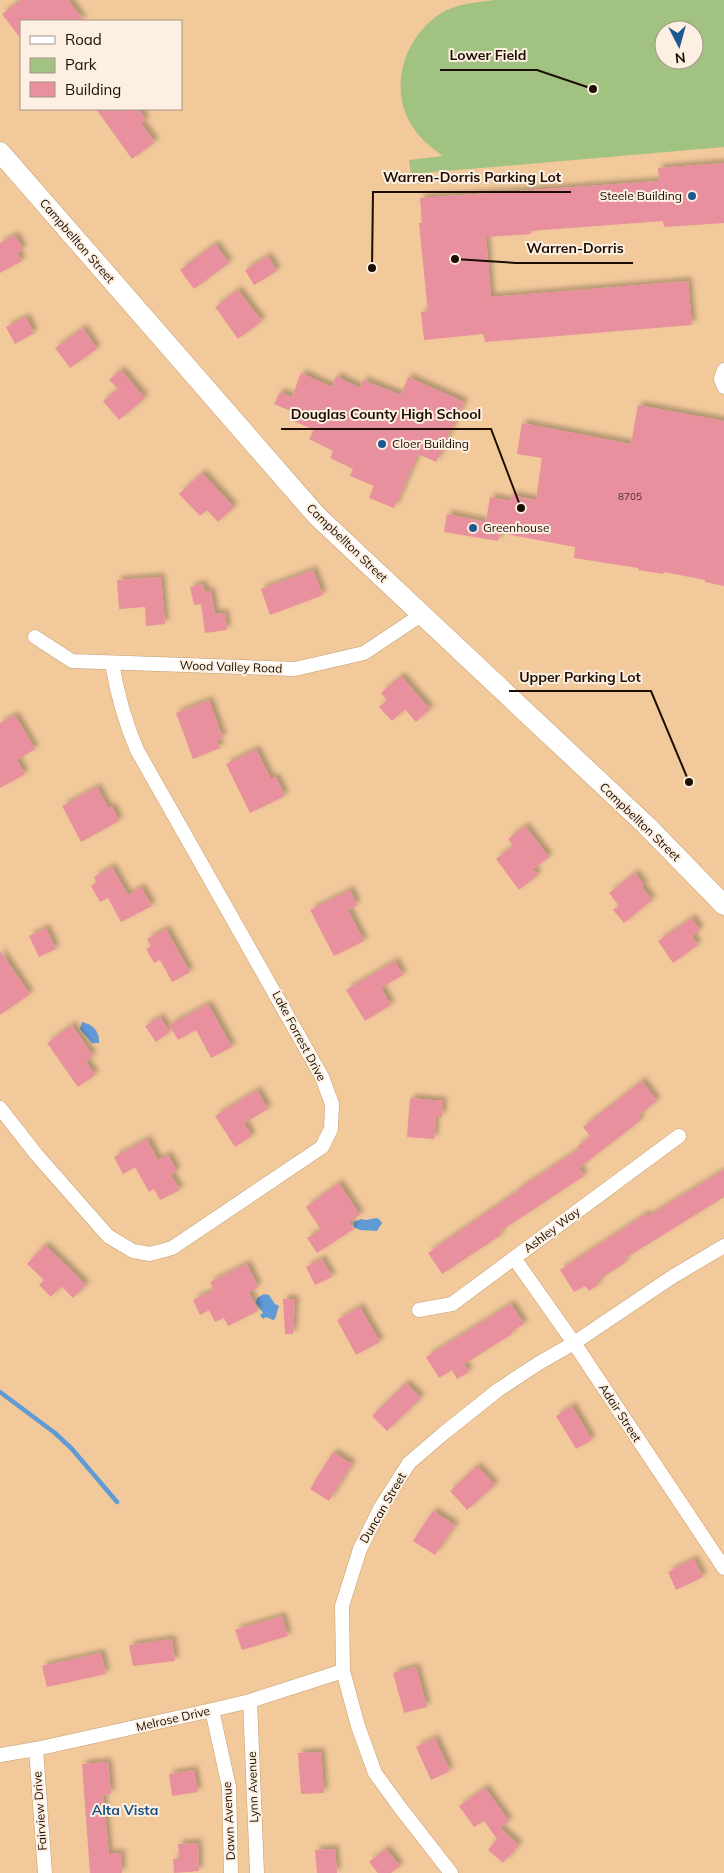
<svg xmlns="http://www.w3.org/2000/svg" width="724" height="1873" viewBox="0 0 724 1873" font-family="Mulish,sans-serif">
  <defs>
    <filter id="shadow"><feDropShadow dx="4" dy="-4" stdDeviation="2.5" flood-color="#0004"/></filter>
  </defs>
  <rect width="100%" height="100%" fill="#f2c99b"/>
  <!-- green -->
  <path fill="#a2c282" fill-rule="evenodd" d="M 495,0 L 724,0 L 724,147 L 411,174 L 409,160 L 443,156 C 430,147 419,138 411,124 C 387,85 407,30 447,10 C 463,3 479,2 495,0 ZM 664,30 L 694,30 L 694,60 L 664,60 Z"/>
  <!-- water -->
  <path fill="#619bd6" d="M 82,1022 C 93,1024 100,1032 99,1043 L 92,1043 L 80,1029 Z
    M 376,1218 L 379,1219 L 382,1223 L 377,1231 L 360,1230 L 354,1227 L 354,1222 L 361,1219 L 366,1220 Z
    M 264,1294 L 269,1295 L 275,1304 L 279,1306 L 275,1319 L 273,1320 L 266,1317 L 263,1319 L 260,1315 L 263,1313 L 256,1303 L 257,1298 Z"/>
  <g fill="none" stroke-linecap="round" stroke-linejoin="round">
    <!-- stream -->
    <path stroke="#619bd6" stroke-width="4.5" d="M 0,1392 L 55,1433 L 72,1449 L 117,1502"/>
  </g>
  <!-- building -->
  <path fill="#e8909e" filter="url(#shadow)" d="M 21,0 L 68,0 L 84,21 L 21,21 L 21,39 L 2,14 Z
    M 96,109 L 138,109 L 146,120 L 141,123 L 155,142 L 132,159 Z
    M 724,163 L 724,223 L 664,227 L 663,221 L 530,231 L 531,234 L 486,237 L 491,297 L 688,281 L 692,325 L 485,342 L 483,334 L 424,340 L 421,312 L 428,312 L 419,223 L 422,223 L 420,198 L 659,181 L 658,168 Z
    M 15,235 L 23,249 L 17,253 L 22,261 L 0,273 L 0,243 Z
    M 215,244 L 229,263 L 194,289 L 180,270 Z
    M 268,256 L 277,271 L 254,285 L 245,270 Z
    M 238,290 L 262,321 L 238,339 L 215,307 Z
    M 26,317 L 34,333 L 15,344 L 6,327 Z
    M 83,328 L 97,349 L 70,368 L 55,348 Z
    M 121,370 L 145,398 L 119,420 L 103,401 L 118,389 L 109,380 Z
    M 301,373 L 332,387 L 336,376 L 360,388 L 363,380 L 401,395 L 408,377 L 464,402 L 436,462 L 418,454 L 394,508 L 369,498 L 374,486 L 350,476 L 353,469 L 330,458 L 333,451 L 309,439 L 314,430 L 291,420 L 293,412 L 274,404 L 280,392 L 292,397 Z
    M 638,405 L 724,421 L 724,586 L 705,582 L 705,580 L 664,572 L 663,574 L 638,570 L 638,568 L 574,558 L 575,547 L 500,533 L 498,541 L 444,532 L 447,514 L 486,522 L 490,497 L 510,501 L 511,495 L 536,500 L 542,458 L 517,454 L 522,423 L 631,444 Z
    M 202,473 L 234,507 L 218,522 L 207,510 L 200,516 L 179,494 Z
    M 313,570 L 323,595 L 270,615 L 261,589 Z
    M 161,577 L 165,624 L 146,626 L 145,607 L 119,609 L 117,580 Z
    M 203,584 L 205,592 L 211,591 L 215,614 L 225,613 L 227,630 L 205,633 L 201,604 L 194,605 L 190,587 Z
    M 401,676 L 430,709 L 416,722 L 405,709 L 392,721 L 379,707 L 387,700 L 381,693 Z
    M 209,700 L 223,738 L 217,740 L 220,748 L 193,759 L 176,713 Z
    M 15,715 L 35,749 L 17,760 L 25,774 L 0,788 L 0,723 Z
    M 256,749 L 271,779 L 276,777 L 285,796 L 250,813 L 226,764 Z
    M 97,787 L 108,808 L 112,806 L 119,821 L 81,842 L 62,806 Z
    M 525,826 L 549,857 L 533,869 L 538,875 L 519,890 L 496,859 L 513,846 L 508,839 Z
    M 112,867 L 128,895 L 141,887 L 152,906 L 121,922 L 108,898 L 100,902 L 91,886 L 97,882 L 94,877 Z
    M 635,873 L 644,885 L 642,887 L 652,900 L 624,923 L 613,910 L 619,906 L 609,893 Z
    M 350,890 L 357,905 L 348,910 L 364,941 L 334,956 L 310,910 Z
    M 692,918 L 700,930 L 692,936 L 698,945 L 673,963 L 658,941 Z
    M 46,928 L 56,949 L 39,957 L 29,936 Z
    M 166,929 L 190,972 L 172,982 L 160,960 L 154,963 L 146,949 L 151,946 L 147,939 Z
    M 0,951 L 30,994 L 0,1015 Z
    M 395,961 L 403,975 L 381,988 L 391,1005 L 365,1021 L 346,990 Z
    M 208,1004 L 232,1047 L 211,1058 L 196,1030 L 178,1040 L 169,1025 Z
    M 160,1017 L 170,1032 L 156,1042 L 145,1026 Z
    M 72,1025 L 93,1056 L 86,1061 L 95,1075 L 78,1087 L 47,1043 Z
    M 642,1081 L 657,1101 L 638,1116 L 641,1120 L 579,1168 L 584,1176 L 499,1232 L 501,1235 L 442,1274 L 428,1253 L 518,1191 L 517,1190 L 579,1149 L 577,1147 L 590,1136 L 583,1127 Z
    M 257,1090 L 268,1109 L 244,1123 L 252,1136 L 235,1147 L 215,1116 Z
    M 410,1098 L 443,1101 L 442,1117 L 436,1116 L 434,1139 L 407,1137 Z
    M 147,1139 L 158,1160 L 168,1155 L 177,1171 L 171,1175 L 180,1190 L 160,1200 L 154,1189 L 149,1192 L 135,1167 L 123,1174 L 114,1157 Z
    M 724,1170 L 724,1197 L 624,1259 L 626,1262 L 597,1281 L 599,1284 L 589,1291 L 585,1286 L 574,1292 L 560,1270 L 646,1214 L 647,1217 Z
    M 339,1183 L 360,1215 L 349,1222 L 354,1229 L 317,1253 L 307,1238 L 321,1230 L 306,1207 Z
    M 45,1245 L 86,1285 L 73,1298 L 61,1286 L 51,1297 L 39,1285 L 44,1280 L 27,1264 Z
    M 322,1259 L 332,1277 L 315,1285 L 306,1267 Z
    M 247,1264 L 258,1287 L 249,1292 L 258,1311 L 228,1326 L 224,1318 L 215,1322 L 209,1310 L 200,1315 L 193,1300 L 214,1290 L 210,1282 Z
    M 283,1299 L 295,1299 L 293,1334 L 285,1334 Z
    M 511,1304 L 524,1324 L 511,1332 L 512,1334 L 464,1364 L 469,1372 L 457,1379 L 452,1370 L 439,1378 L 426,1357 Z
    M 360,1307 L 380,1342 L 356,1355 L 337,1320 Z
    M 406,1383 L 421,1398 L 387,1431 L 372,1416 Z
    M 572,1406 L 592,1440 L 576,1449 L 556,1416 Z
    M 333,1452 L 352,1464 L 329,1501 L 310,1489 Z
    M 477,1466 L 495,1485 L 467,1510 L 450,1491 Z
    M 433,1511 L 455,1525 L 435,1555 L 413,1541 Z
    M 694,1559 L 703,1577 L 676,1590 L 668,1572 Z
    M 282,1616 L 288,1636 L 242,1650 L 235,1630 Z
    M 172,1639 L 175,1661 L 133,1666 L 129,1645 Z
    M 101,1653 L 106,1674 L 47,1687 L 42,1666 Z
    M 416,1667 L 427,1707 L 404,1713 L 393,1673 Z
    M 435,1738 L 450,1771 L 431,1780 L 416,1747 Z
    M 321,1752 L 324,1793 L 301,1794 L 298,1753 Z
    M 108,1762 L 111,1794 L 103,1795 L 109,1854 L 121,1853 L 122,1873 L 90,1873 L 82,1764 Z
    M 194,1770 L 198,1792 L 172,1796 L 169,1774 Z
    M 485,1788 L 509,1821 L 500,1828 L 519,1845 L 503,1863 L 488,1850 L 497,1839 L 484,1821 L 474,1827 L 459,1806 Z
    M 198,1843 L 199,1871 L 174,1873 L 173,1859 L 179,1859 L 178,1844 Z
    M 335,1849 L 337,1873 L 317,1873 L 315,1850 Z
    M 386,1849 L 400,1866 L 391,1873 L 378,1873 L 369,1862 Z"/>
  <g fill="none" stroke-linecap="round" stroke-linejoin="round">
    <!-- street casing -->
    <g stroke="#c49d6f" stroke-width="15">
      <path id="street" d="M 724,370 L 721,379 L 724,387
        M 35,637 L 72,661 L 295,669 L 364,653 L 421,615
        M 0,1108 L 36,1154 L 108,1236 L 133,1251 L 150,1254 L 172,1248 L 322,1147 L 331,1129 L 332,1104 L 322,1077 L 137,750 C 125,722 117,693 112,663
        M 514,1258 L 574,1343 L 724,1568
        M 419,1310 L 452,1304 L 679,1136
        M 250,1701 L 257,1873
        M 212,1710 L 229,1787 L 231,1873
        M 36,1749 L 45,1873
        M 0,1755 L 36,1749 L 212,1710 L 250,1701 L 343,1671
        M 451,1873 L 399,1806 L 375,1773 L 358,1726 L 343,1671 L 342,1606 L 360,1549 L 381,1507 L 409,1463 L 444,1433 L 498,1390 L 539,1363 L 574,1343 L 672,1277 L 724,1246"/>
    </g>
    <!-- secondary casing -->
    <g stroke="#c49d6f" stroke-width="21">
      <path id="secondary" d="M 0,152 L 317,516 L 647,826 L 724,905"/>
    </g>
    <!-- street -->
    <use href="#street" stroke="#fff" stroke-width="14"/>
    <!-- secondary -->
    <use href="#secondary" stroke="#fff" stroke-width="20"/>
  </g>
  <!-- markers -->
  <g fill="#1d5990" stroke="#fdf0e2" stroke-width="2">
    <circle cx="692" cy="196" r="5"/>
    <circle cx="382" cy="444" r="5"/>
    <circle cx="473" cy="528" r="5"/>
  </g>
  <g text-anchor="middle" stroke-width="4" stroke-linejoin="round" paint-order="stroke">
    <!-- number labels -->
    <g font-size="10" fill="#4f2e28">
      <text x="630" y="500">8705</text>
    </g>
    <!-- poi labels -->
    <g font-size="12" fill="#1c0e00" stroke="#fdf0e2" text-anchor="start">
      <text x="682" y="200" text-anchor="end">Steele Building</text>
      <text x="392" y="448">Cloer Building</text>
      <text x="483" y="532">Greenhouse</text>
    </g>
    <!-- street labels -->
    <g font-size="12" fill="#1c0e00" stroke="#fdf0e2">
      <text transform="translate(77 241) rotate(49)" y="4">Campbellton Street</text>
      <text transform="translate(347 543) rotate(44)" y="4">Campbellton Street</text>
      <text transform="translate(231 667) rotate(2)" y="4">Wood Valley Road</text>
      <text transform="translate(640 822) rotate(44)" y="4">Campbellton Street</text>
      <text transform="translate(299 1036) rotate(62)" y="4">Lake Forrest Drive</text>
      <text transform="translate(552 1230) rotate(-37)" y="4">Ashley Way</text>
      <text transform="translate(620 1413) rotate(57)" y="4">Adair Street</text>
      <text transform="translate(383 1508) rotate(-60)" y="4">Duncan Street</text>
      <text transform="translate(173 1719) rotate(-13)" y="4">Melrose Drive</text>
      <text transform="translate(253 1787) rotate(-92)" y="4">Lynn Avenue</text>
      <text transform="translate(40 1811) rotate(-94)" y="4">Fairview Drive</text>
      <text transform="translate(229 1821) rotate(-93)" y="4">Dawn Avenue</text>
    </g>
    <!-- neighbourhood labels -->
    <g font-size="14" font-weight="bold" fill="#1d5284" stroke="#fdf0e2">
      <text x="125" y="1815">Alta Vista</text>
    </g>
  </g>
  <!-- callouts -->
  <path fill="none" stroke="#1c0e00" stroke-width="2" d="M593 89L537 70H440M372 268L373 192H571M455 259L516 263H633M521 508L491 429H281M689 782L651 691H509"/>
  <g fill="#1c0e00" stroke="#fdf0e2" stroke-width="2">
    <circle cx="593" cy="89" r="5"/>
    <circle cx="372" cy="268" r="5"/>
    <circle cx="455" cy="259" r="5"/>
    <circle cx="521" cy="508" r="5"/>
    <circle cx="689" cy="782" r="5"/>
  </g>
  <g font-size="14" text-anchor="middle" font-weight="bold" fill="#1c0e00" stroke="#fdf0e2" stroke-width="4" stroke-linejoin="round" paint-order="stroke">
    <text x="488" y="60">Lower Field</text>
    <text x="472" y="182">Warren-Dorris Parking Lot</text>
    <text x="575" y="253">Warren-Dorris</text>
    <text x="386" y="419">Douglas County High School</text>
    <text x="580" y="682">Upper Parking Lot</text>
  </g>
  <!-- legend -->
  <rect x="20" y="20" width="162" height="90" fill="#fdf0e2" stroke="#a39688"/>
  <rect x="30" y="36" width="25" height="8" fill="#ffffff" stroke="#a39688"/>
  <text x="65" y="45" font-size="15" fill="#1c0e00">Road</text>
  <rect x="30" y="58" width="25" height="15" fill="#a2c282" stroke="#a39688"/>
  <text x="65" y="70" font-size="15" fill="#1c0e00">Park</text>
  <rect x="30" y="82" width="25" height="15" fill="#e8909e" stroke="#a39688"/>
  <text x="65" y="95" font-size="15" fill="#1c0e00">Building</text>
  <!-- north arrow -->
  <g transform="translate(679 45) rotate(174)"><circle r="24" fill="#fdf0e2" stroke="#a39688"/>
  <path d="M0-4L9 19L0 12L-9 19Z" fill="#1d5990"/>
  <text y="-8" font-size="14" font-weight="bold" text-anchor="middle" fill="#1c0e00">N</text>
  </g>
</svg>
